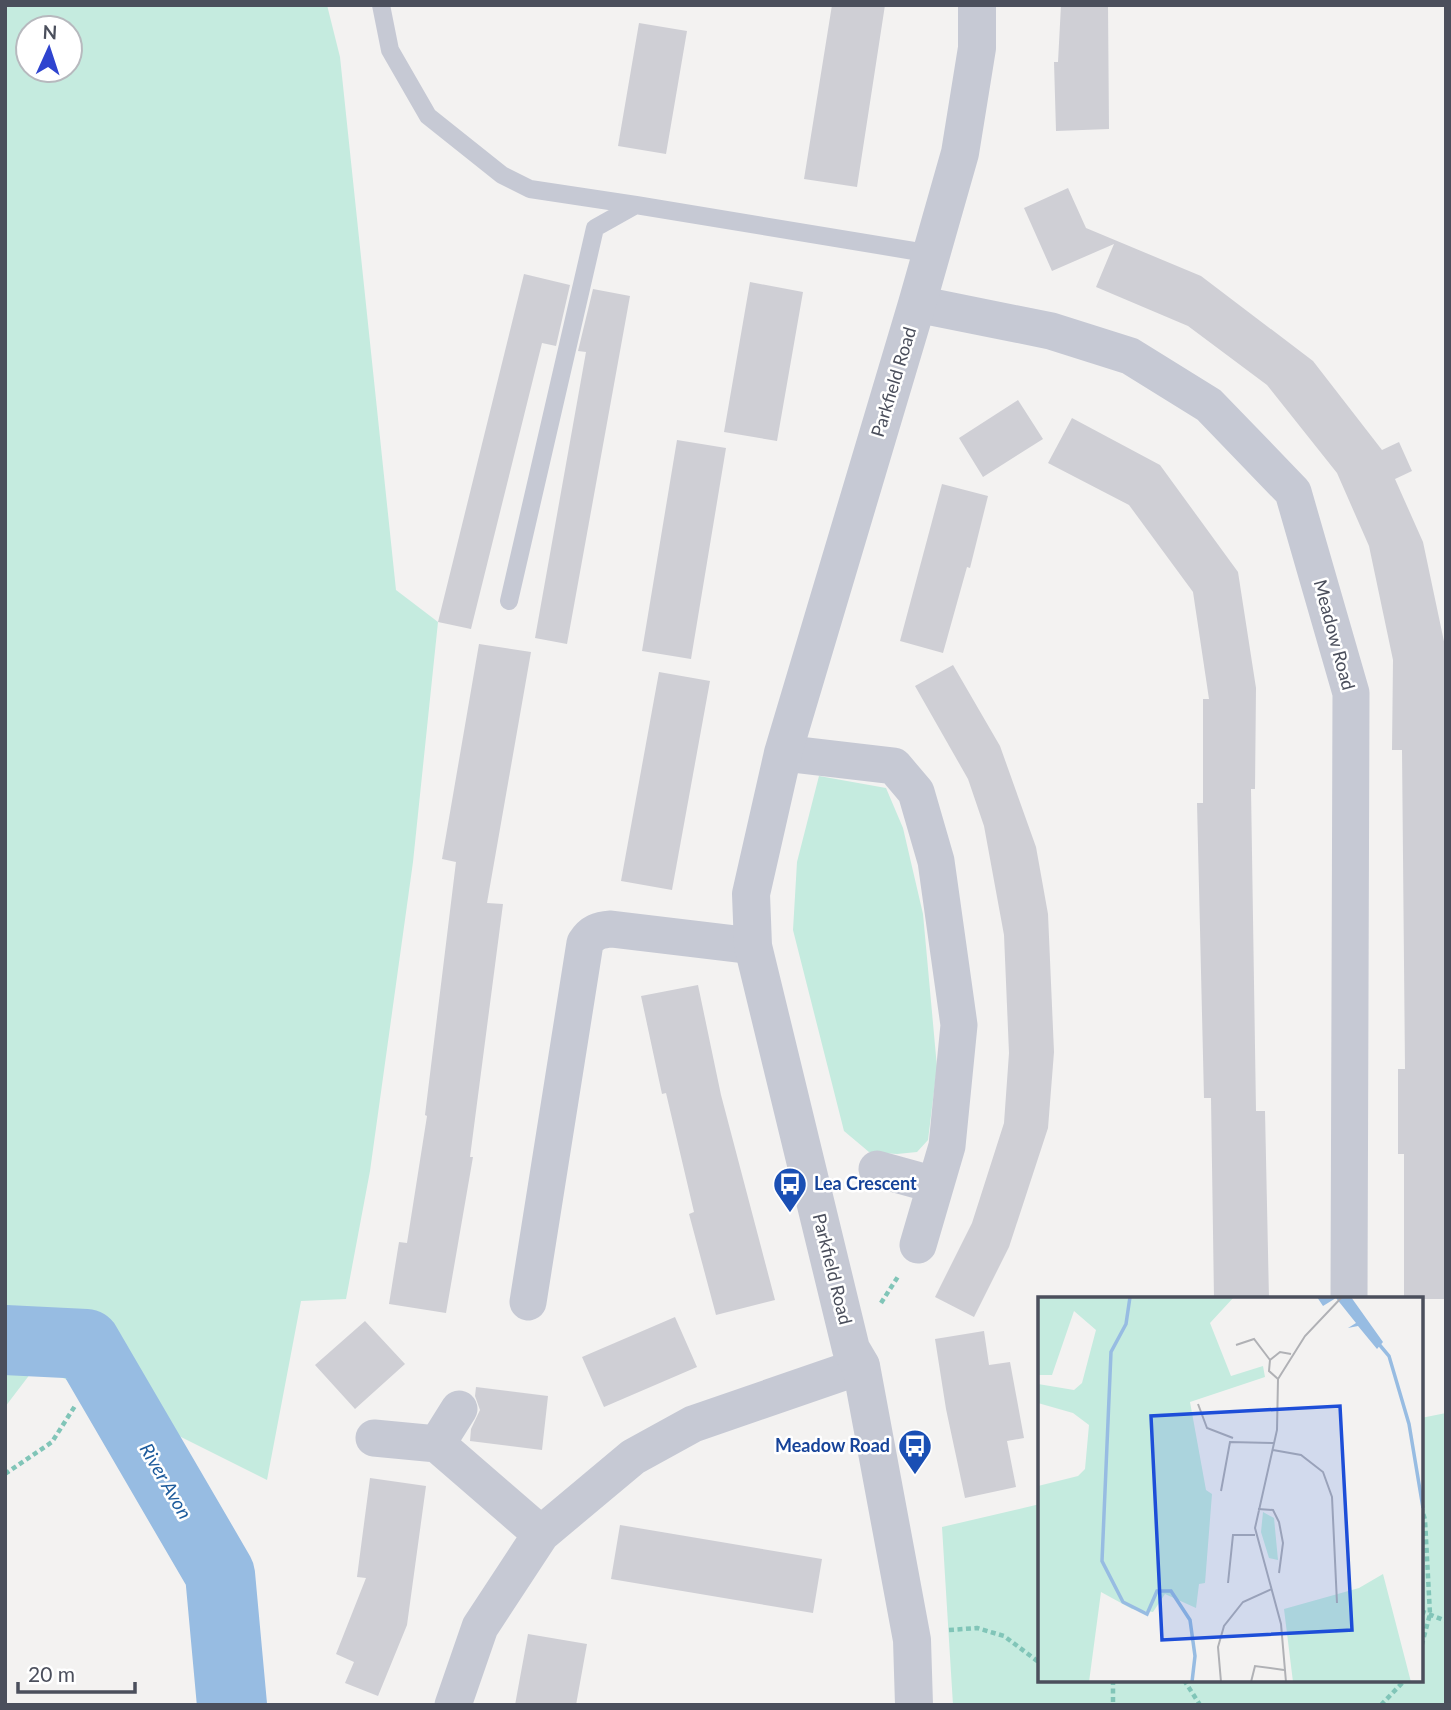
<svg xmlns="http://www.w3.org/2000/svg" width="1451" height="1710" viewBox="0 0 1451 1710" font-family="Lato,sans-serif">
  <rect width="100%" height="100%" fill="#f3f2f1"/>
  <!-- green -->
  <path fill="#c5ebdf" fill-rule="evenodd" d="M 5,5 L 327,5 L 340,57 L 396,590 L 438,622 L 413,862 L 370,1171 L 346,1299 L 301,1301 L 267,1480 L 37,1365 L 5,1407 ZM 28,28 L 70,28 L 70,70 L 28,70 Z
    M 819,776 L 886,788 L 903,828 L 923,914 L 937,1067 L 928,1140 L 917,1152 L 897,1154 L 869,1152 L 844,1131 L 793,930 L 797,862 Z
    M 1446,1413 L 1446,1705 L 953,1705 L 942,1527 L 1040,1504 L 1040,1680 L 1421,1680 L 1421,1418 Z"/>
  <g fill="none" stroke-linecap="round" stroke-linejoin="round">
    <!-- river -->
    <path stroke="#97bce2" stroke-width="70" d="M 5,1340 L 86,1344 L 220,1574 L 232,1705"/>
  </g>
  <!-- building -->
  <path fill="#cfcfd5" d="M 832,5 L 885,5 L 857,187 L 804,179 Z
    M 1061,5 L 1108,5 L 1109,129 L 1056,131 L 1054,62 L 1058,62 Z
    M 639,23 L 687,31 L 666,154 L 618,146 Z
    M 1068,188 L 1086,228 L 1201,276 L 1313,361 L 1382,450 L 1399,442 L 1412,471 L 1395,479 L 1423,542 L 1446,651 L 1446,1299 L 1404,1299 L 1404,1154 L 1398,1154 L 1398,1069 L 1405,1069 L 1402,750 L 1392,750 L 1393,660 L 1369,546 L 1337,473 L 1267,385 L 1188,326 L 1096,287 L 1114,244 L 1052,271 L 1024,208 Z
    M 524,274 L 570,285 L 556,346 L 542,343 L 471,629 L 438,622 Z
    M 750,282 L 803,292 L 777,441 L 724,432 Z
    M 593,289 L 630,296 L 567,644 L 535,638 L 586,352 L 578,351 Z
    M 1018,400 L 1043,439 L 983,477 L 959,438 Z
    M 1072,418 L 1160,465 L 1238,572 L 1256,688 L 1255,789 L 1251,789 L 1256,1111 L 1265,1111 L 1269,1299 L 1214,1299 L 1211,1098 L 1204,1098 L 1197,803 L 1203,803 L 1203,699 L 1209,699 L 1193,592 L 1129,505 L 1048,463 Z
    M 677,440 L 726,448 L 691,659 L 642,651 Z
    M 942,484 L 988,496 L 970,568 L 967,567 L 943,653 L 900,641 Z
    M 479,644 L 531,652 L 487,903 L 503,904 L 470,1157 L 473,1157 L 446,1313 L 389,1304 L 399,1242 L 407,1243 L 427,1116 L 425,1115 L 456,862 L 442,859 Z
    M 953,665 L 1000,746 L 1036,847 L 1048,914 L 1054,1052 L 1048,1128 L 1009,1247 L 974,1317 L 935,1297 L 972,1223 L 1004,1123 L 1009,1053 L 1004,935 L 984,826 L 968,779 L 915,686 Z
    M 659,672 L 710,681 L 672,890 L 621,881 Z
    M 698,985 L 721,1095 L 775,1300 L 716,1315 L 689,1214 L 694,1212 L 666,1093 L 662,1094 L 641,996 Z
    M 675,1317 L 697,1367 L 604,1407 L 582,1357 Z
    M 365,1321 L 405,1364 L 355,1409 L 315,1365 Z
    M 984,1331 L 989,1365 L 1010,1362 L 1024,1438 L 1007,1441 L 1016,1487 L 965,1498 L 946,1409 L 935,1339 Z
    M 476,1387 L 548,1396 L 542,1450 L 470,1441 L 471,1429 L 480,1410 L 475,1396 Z
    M 370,1478 L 426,1486 L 407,1625 L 378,1696 L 345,1683 L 354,1662 L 336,1654 L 366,1578 L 357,1577 Z
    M 620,1525 L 822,1559 L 813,1613 L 611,1579 Z
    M 528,1634 L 587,1644 L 576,1705 L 515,1705 Z"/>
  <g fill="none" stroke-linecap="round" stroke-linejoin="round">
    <!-- path -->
    <path stroke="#81c5b8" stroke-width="4.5" stroke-dasharray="5 3.5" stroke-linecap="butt" d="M 881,1303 L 899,1275
      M 5,1474 L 52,1442 L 75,1406
      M 1421,1506 L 1425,1520 L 1430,1614 L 1421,1648
      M 1421,1611 L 1446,1621
      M 949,1630 L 977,1628 L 1004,1636 L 1040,1663
      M 1113,1680 L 1113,1705
      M 1184,1680 L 1200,1705
      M 1381,1705 L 1405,1680"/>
    <!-- service -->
    <path stroke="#c6c9d4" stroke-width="18" d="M 381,5 L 390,50 L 428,116 L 502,175 L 530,189 L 636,205
      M 509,601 L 595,228 L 636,205 L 932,254"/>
    <!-- minor -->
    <path stroke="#c6c9d4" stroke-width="37" d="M 917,304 L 1051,331 L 1130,356 L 1209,405 L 1293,492 L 1351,693 L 1349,1299
      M 783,753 L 894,766 L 916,792 L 936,861 L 959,1025 L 947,1146 L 918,1245
      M 877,1169 L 935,1185
      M 528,1302 L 585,943 C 592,932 599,930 611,929 L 753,946
      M 374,1438 L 437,1444 L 459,1409
      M 437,1444 L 541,1534
      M 453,1705 L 480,1627 L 541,1534 L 633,1457 L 693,1424 L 861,1366"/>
    <!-- tertiary -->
    <path stroke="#c6c9d4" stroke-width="38" d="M 914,1705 L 912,1640 L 861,1366 L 851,1349 L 753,946 L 751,894 L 783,753 L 917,304 L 960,153 L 977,48 L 977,5"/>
  </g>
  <!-- icons -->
  <defs>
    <g id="bus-pin" transform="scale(1.75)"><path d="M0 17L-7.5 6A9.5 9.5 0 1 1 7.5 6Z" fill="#1a4fb4" stroke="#fff"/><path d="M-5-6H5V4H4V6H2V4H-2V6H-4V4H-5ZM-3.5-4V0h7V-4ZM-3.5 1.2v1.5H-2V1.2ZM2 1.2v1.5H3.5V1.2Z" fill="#fff"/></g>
  </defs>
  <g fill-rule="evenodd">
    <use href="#bus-pin" x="790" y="1184"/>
    <use href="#bus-pin" x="915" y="1446"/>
  </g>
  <g text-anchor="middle" stroke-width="5" stroke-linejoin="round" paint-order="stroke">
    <!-- street labels -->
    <g font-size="18" fill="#4b4f5c" stroke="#fff">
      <text transform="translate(894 382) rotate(-73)" y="6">Parkfield Road</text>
      <text transform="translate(1334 635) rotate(75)" y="6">Meadow Road</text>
      <text transform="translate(832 1269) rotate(76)" y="6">Parkfield Road</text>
    </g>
    <!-- transit labels -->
    <g font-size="18" font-weight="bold" fill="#164399" stroke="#fff" text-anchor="start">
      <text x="814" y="1190">Lea Crescent</text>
      <text x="890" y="1452" text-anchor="end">Meadow Road</text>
    </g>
    <!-- water labels -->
    <g font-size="19" font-style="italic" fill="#1d5b9c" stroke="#fff">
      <text transform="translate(166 1481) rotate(60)" y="7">River Avon</text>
    </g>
  </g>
  <!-- overview -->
  <g transform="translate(1038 1297)">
    <rect width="385" height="385" fill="#f3f2f1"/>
    <path d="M 0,0 L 196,0 L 172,26 L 193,79 L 225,69 L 227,80 L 152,105 L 168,193 L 174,197 L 167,286 L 161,287 L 158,311 L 127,297 L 115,315 L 94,312 L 63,295 L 51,385 L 0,385 L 0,189 L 40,179 L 47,172 L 51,128 L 35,116 L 0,106 L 0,87 L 36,93 L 44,86 L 58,33 L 36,14 L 14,78 L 0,78 ZM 225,215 L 236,221 L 240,263 L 231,261 L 223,235 ZM 345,277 L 373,385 L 255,385 L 246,312 L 321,291 Z" fill="#c5ebdf"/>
    <path d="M 279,0 L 313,0 L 345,45 L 339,52 L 320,29 L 310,31 L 318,26 L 298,1 L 285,9 Z" fill="#97bce2"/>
    <path fill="none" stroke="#97bce2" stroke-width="3.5" d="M 92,0 L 88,27 L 73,55 L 64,264 L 85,305 L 109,317 L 119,294 L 133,294 L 152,323 L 157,359 L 154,385M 335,40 L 351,59 L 371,127 L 385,211"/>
    <path fill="none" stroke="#b0b1b5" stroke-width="2" d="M 198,48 L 216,42 L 232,63M 240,82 L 231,74 L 232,63 L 242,55 L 253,57M 160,107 L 169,131 L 195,141M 235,153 L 263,158 L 285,175 L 294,200 L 299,306M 183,194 L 192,145 L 236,146M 220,212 L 235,213 L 241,225 L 245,246 L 241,276M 190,286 L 195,238 L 217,238M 183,385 L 180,350 L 186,329 L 205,305 L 234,292M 213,385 L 217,369 L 246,373M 248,385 L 243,327 L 217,231 L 239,133 L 240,82 L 267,39 L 304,0"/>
    <path fill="#1d4ed8" fill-opacity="0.15" stroke="#1d4ed8" stroke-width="3.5" d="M 302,109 L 314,333 L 124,343 L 113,119 Z"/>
    <rect width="385" height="385" fill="none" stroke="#4b4f5c" stroke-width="3.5"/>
  </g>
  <!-- border -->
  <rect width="1451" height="1710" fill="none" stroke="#4b4f5c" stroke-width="14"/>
  <!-- north arrow -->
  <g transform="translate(49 49) rotate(3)"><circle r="33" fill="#ffffff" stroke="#b7b9be" stroke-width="2"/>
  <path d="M0-5L12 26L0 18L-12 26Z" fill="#2f44cf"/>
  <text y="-10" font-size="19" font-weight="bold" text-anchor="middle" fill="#4b4f5c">N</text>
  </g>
  <!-- scale -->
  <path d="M18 1682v10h117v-10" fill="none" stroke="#4b4f5c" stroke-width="3.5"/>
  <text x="28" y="1682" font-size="21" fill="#4b4f5c" stroke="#ffffff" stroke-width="5" paint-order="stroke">20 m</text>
</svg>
